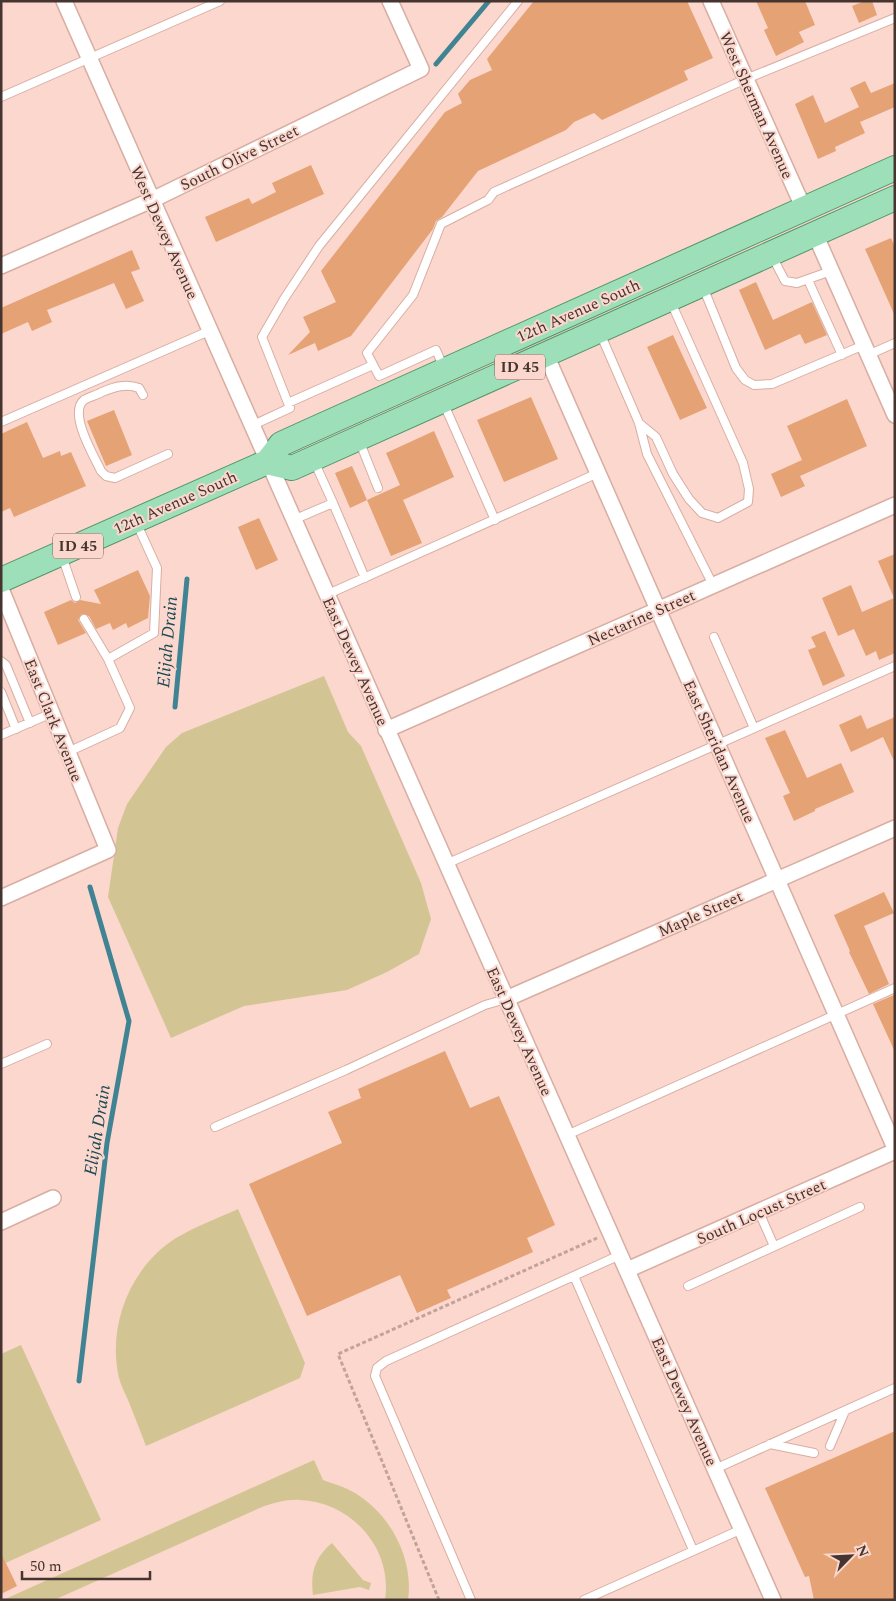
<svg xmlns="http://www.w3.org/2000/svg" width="896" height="1601" viewBox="0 0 896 1601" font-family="Spectral,serif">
  <rect width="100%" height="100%" fill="#fbd7ce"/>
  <!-- green -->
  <path fill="#d2c593" d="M 324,676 L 348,732 L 361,746 L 421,883 L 431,919 L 419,954 L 387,972 L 347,990 L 244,1006 L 171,1038 L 108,897 L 118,828 L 127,804 L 166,747 L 182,733 Z
    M 238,1209 L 305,1363 L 300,1378 L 146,1446 C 140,1430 134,1415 128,1400 C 125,1393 121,1386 119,1378 C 107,1326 130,1267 176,1238 C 195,1227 218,1218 238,1209 Z
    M 21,1345 L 101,1520 L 1,1565 L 1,1354 Z
    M 314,1460 L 323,1480 C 334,1484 345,1487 355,1493 C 390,1514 414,1558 408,1600 L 385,1600 C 393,1548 351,1502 300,1500 C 287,1499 274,1503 262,1507 L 54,1600 L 3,1600 Z
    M 332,1543 L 363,1580 L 371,1583 L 369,1590 L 360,1587 L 313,1595 C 310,1573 315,1557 332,1543 Z"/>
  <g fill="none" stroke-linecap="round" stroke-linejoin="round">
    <!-- stream -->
    <path stroke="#408493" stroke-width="5" d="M 436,64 L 489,1
      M 175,707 L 187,579
      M 79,1381 L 107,1143 L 129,1021 L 90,887"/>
  </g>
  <!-- building -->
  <path fill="#e5a274" d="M 534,1 L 687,1 L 713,58 L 684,71 L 688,80 L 602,120 L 594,113 L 574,122 L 566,130 L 478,171 L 442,217 L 436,221 L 433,229 L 351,336 L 318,351 L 315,343 L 288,355 L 310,332 L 303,317 L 336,302 L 321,271 L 445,112 L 462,103 L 458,94 L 470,80 L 492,70 L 487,59 Z
    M 756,1 L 805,1 L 815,25 L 799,32 L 804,42 L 776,56 L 764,30 L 768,28 Z
    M 865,1 L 872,1 L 877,15 L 859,23 L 852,6 Z
    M 865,81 L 871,93 L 895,83 L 895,107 L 860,122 L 865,133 L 835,147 L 836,151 L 818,159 L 795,104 L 813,95 L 825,123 L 859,107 L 850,88 Z
    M 311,165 L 324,194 L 216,242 L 205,217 L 249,198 L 252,204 L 276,192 L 272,183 Z
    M 891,238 L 895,247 L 895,316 L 865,249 Z
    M 132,250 L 140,269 L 131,272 L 144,301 L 126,309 L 114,283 L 47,310 L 52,322 L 32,331 L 28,322 L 1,334 L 1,308 Z
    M 756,282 L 773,320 L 812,302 L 827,335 L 805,344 L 800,334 L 765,350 L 739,290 Z
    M 673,335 L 707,408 L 680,420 L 647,347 Z
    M 531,397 L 558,459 L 504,482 L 477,420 Z
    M 847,399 L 867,446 L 800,476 L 805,486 L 781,497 L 771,474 L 802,460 L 787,426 Z
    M 114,410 L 132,455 L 106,466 L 87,421 Z
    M 27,422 L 43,458 L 60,451 L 61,456 L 71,452 L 86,486 L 14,517 L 10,508 L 1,512 L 1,434 Z
    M 434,431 L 454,477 L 403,500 L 422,543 L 391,556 L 367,500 L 350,508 L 335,473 L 352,466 L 367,500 L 400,485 L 386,453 Z
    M 259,518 L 278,560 L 256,570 L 238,527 Z
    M 895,554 L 895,653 L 879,660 L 876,651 L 866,656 L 854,629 L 838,636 L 822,598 L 851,585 L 862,612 L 894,598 L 878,561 Z
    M 138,570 L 150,596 L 148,618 L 128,628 L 126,623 L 113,630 L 110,623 L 96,629 L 89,616 L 82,614 L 78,620 L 86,633 L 58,645 L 44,612 L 71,600 L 75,603 L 80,600 L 101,604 L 94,590 Z
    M 825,631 L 845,676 L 823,686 L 808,650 L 816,647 L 811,637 Z
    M 861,715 L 867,729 L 895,717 L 895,763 L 883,737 L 851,752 L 839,725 Z
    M 785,730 L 807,778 L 841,763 L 854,792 L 815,809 L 815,811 L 794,821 L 783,796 L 790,793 L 765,738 Z
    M 884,892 L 894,913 L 864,926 L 889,984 L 869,994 L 849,952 L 850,951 L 834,915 Z
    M 894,995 L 895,996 L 895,1052 L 873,1004 Z
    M 445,1051 L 470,1108 L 499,1096 L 555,1225 L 527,1238 L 533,1252 L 447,1290 L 451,1298 L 417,1313 L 400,1275 L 307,1316 L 249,1184 L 342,1143 L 328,1112 L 361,1098 L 358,1089 Z
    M 895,1431 L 895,1600 L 814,1600 L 809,1576 L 805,1577 L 765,1488 Z
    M 1,1553 L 17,1586 L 1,1594 Z"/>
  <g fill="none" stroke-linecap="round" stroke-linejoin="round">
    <!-- service casing -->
    <g stroke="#d8aea2" stroke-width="10">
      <path id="service" d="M 1,97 L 220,1
        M 772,256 L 785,281 L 797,283 L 831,271
        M 808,280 L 842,355
        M 703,287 L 736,368 L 745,380 L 754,385 L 772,384 L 864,345
        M 600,333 L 639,423 L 647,454 L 713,585
        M 868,355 L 895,343
        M 444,368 L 436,350 L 379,376 L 367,353 L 413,295 L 441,224 L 488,200 L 494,192 L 746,79 L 895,18
        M 143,395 L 139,388 C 126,383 114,387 102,392 C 97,395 89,397 84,400 C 68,413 94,456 101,471 L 106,476 L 115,478 L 168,454
        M 443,402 L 495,520
        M 288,403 L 373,365
        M 1,422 L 209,331
        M 639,423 L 656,437 L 673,474 L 689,499 L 702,513 L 718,518 L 748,502 L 749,489 L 743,463 L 670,300
        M 251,426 L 290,408 L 262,337 L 284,299 L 319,246 L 518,1
        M 359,440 L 378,488
        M 314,461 L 333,503
        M 293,520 L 333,503 L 365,578
        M 62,556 L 76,597
        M 326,595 L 598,473
        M 714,637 L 754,728
        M 108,659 L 154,633 L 157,568 L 136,522
        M 1,661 L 6,665 L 30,723
        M 1,692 L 16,729
        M 1,735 L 52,713
        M 68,752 L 120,728 L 130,708 L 108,659 L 84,619
        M 446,864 L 895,666
        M 1,1064 L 47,1044
        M 215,1127 L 346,1070 L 485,1005 L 506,999
        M 567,1135 L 895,988
        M 759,1212 L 774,1246
        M 574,1276 L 693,1550
        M 688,1286 L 860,1207
        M 770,1444 L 814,1453
        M 830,1446 L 845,1411
        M 715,1469 L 895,1388
        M 471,1600 L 375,1376 L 377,1368 L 386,1361 L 620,1255
        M 584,1600 L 742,1529"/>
    </g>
    <!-- minor casing -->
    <g stroke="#d8aea2" stroke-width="18">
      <path id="minor" d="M 64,1 L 773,1600
        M 711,1 L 804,209
        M 815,234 L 895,415
        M 1,266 L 152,200 L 421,69 L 390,1
        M 546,355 L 895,1148
        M 1,589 L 108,850 L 1,898
        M 386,730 L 895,505
        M 506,999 L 895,828
        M 1,1222 L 53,1198
        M 627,1270 L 895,1151"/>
    </g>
    <!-- primary casing -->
    <g stroke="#53956a" stroke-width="26">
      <path id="primary" d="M 267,462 L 292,468 L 895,198
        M 1,580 L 267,462 L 281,444 L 303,434 L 895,168"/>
    </g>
    <!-- path -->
    <path stroke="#c1a39c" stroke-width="3" stroke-dasharray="4 2.5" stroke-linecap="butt" d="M 439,1600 L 338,1354 L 597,1238"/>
    <!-- service -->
    <use href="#service" stroke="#fff" stroke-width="8"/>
    <!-- minor -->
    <use href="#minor" stroke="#fff" stroke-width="15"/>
    <!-- primary -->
    <use href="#primary" stroke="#9ddfb8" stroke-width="24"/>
  </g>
  <g text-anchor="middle" stroke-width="4" stroke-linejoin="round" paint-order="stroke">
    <!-- shield labels -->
    <g fill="#fbd7ce" stroke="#7c655f" stroke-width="1">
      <rect x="495" y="354.5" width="50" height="25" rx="4"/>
      <rect x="53" y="533.5" width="50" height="25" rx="4"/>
    </g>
    <g font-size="15" font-weight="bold" fill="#45342f">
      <text x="520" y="372">ID 45</text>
      <text x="78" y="551">ID 45</text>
    </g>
    <!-- street labels -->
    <g font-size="16" fill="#45342f" stroke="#fbd7ce">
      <text transform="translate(757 105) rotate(66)" y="6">West Sherman Avenue</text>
      <text transform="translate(239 157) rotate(-26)" y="6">South Olive Street</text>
      <text transform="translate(165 232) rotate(66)" y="6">West Dewey Avenue</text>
      <text transform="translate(578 310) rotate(-24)" y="6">12th Avenue South</text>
      <text transform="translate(175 502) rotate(-24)" y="6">12th Avenue South</text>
      <text transform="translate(641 617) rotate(-24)" y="6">Nectarine Street</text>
      <text transform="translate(356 661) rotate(66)" y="6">East Dewey Avenue</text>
      <text transform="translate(54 720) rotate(68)" y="6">East Clark Avenue</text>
      <text transform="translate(720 751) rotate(66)" y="6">East Sheridan Avenue</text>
      <text transform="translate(700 913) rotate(-24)" y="6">Maple Street</text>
      <text transform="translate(520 1031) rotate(66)" y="6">East Dewey Avenue</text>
      <text transform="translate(761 1211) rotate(-24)" y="6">South Locust Street</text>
      <text transform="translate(685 1401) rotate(66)" y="6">East Dewey Avenue</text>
    </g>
    <!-- water labels -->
    <g font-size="18" font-style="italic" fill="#1c4953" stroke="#fbd7ce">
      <text transform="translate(167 642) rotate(-85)" y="6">Elijah Drain</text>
      <text transform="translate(97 1130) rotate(-81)" y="6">Elijah Drain</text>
    </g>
  </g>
  <!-- border -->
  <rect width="896" height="1601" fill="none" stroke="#45342f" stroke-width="5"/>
  <!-- north arrow -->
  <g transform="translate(851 1556) rotate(66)" stroke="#fbd7ce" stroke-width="4" paint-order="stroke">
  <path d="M0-4L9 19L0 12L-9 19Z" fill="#45342f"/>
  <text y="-8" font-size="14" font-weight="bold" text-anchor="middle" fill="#45342f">N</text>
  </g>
  <!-- scale -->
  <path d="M22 1571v8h128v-8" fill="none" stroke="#45342f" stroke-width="2.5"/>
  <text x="30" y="1571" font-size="15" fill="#45342f" stroke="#fbd7ce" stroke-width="4" paint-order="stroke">50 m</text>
</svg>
